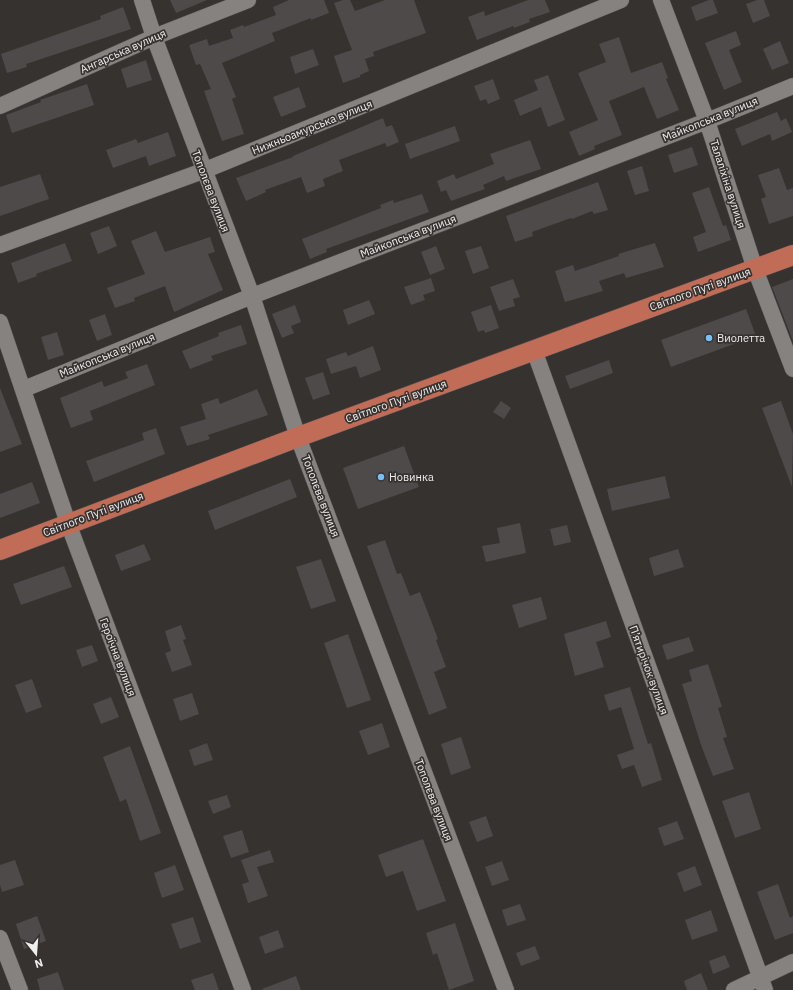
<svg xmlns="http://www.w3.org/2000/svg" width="793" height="990" viewBox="0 0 793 990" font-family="'IBM Plex Sans',sans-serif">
  <rect width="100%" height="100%" fill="#353230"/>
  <!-- building -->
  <path fill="#4e4a49" d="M 170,0 L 207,0 L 176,13 Z
    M 289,0 L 324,0 L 329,13 L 311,20 L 311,18 L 272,33 L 275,41 L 222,63 L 236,97 L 232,99 L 244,134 L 222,141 L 204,91 L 211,89 L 200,64 L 196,65 L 189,45 L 207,39 L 209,46 L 233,38 L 230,30 L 243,25 L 244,27 L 276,15 L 273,7 Z
    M 343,0 L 350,0 L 355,11 L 385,0 L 414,0 L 426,33 L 373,52 L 374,56 L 365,59 L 369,71 L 360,75 L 360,77 L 343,83 L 334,56 L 352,50 L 334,3 Z
    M 528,0 L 545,0 L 550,12 L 529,19 L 530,22 L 514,28 L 513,26 L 477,40 L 468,17 L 484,11 L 485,16 Z
    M 709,0 L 713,0 L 718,13 L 696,21 L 691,7 Z
    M 757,0 L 764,0 L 770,16 L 753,23 L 746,4 Z
    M 123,7 L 131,29 L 26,64 L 27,67 L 7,73 L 1,54 L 101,19 L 100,16 Z
    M 736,31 L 741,45 L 729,50 L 742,82 L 724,90 L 705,43 Z
    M 619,37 L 631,73 L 662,62 L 668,78 L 666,79 L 679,110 L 657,119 L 644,87 L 609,101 L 622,135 L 594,146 L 595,149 L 579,156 L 569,132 L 598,120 L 578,73 L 606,62 L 599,44 Z
    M 780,41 L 789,63 L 772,70 L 763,49 Z
    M 313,49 L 319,65 L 295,74 L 290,57 Z
    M 146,60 L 152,80 L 127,88 L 121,69 Z
    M 548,75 L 565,120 L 548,127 L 541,107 L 520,116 L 514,100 L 538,90 L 534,80 Z
    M 493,79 L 500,99 L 488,104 L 486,99 L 480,101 L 474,86 Z
    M 87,84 L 94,105 L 12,133 L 6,115 L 41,102 L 40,100 Z
    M 299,87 L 306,107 L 281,117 L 273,97 Z
    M 777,112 L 781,121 L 786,118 L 792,132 L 772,141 L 770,134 L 742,146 L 735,129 Z
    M 383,118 L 386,127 L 392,125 L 399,142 L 387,147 L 385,143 L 339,160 L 343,171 L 323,179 L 325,186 L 307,193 L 301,177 L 265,190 L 266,192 L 246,201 L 236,178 L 293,157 L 293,156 Z
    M 455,126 L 460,141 L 410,159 L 405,144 Z
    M 168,132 L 176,156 L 149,166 L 146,156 L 113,168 L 106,150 L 136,139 L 138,143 Z
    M 530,140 L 541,169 L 506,181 L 504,176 L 483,185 L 485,189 L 451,201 L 446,190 L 441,192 L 437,181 L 454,174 L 456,179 L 494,164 L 490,154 Z
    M 692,147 L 698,165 L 674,173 L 668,155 Z
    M 642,166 L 649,191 L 635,195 L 627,171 Z
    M 779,168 L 787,190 L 793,188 L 793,216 L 769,224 L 761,199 L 766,197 L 758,175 Z
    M 40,174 L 49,199 L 0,216 L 0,187 Z
    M 598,182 L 608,210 L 594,214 L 592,211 L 572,219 L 571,218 L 532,232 L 533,236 L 515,242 L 506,216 Z
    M 709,187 L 723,226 L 726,225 L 731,240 L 698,252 L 693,237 L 706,232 L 692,193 Z
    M 422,194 L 429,212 L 326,249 L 327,252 L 310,259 L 302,239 L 381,208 L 380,205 L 393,200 L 394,203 Z
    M 109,226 L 117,246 L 98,254 L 90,233 Z
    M 156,231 L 165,252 L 210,237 L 215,252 L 208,254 L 223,290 L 174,312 L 165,286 L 134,298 L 135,301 L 115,308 L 107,288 L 145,274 L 131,241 Z
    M 65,243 L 72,261 L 36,274 L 37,276 L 18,283 L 11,263 Z
    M 655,243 L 664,267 L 626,278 L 624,273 L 599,281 L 603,291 L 565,302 L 555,271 L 573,265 L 575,271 L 619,256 L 618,254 Z
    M 436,246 L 445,269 L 430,275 L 421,252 Z
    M 481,246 L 489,268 L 473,274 L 465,251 Z
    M 431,278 L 435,291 L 423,295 L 425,300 L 411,305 L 404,287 Z
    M 513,279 L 520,297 L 513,299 L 515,306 L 499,311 L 490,287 Z
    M 793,279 L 793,341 L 772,287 Z
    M 369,300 L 375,314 L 348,325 L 343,310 Z
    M 295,305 L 301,322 L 291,326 L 294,333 L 282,338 L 272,314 Z
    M 491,305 L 499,328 L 485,333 L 484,330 L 478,332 L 471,312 Z
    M 746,309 L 756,336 L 671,367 L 661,340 Z
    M 105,314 L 112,335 L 97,341 L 89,320 Z
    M 241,325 L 247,344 L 211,356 L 213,360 L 190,369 L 182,351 L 219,336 L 218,333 Z
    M 57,332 L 64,355 L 48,360 L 41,337 Z
    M 373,346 L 381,370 L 360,378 L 356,366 L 331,374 L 326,359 L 346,352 L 348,356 Z
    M 609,360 L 613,373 L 570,389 L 565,376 Z
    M 147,364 L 155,385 L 90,411 L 93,420 L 71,428 L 60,398 L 102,381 L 104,387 L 128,378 L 125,372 Z
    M 323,372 L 330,394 L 313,400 L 305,378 Z
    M 0,388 L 22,444 L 0,452 Z
    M 257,389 L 268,415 L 208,435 L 210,439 L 187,446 L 180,427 L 206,419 L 201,404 L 218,398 L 220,404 Z
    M 501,401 L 511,408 L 504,419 L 493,412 Z
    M 781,401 L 793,434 L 792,487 L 762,408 Z
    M 156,428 L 165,454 L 94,482 L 86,461 L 144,440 L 142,433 Z
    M 404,446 L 419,487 L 358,509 L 343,468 Z
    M 665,476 L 670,498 L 612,511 L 607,489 Z
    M 290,479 L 297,497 L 215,530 L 208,511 Z
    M 32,482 L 40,503 L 0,518 L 0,494 Z
    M 520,523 L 526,553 L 486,562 L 482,546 L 500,543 L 497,528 Z
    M 567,525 L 571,542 L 554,546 L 550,529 Z
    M 385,540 L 397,574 L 401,573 L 410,596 L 420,592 L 438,639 L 436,640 L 446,667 L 434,672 L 447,708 L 429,715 L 367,546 Z
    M 144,544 L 151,560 L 121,571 L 115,555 Z
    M 678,549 L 684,567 L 654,576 L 649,558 Z
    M 321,559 L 336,601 L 311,609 L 296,567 Z
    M 64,566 L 72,587 L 21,605 L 13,584 Z
    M 541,597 L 547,619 L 519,628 L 512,605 Z
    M 606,621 L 611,637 L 596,642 L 604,667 L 575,676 L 564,634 Z
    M 181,625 L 186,639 L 183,640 L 192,665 L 172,672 L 165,653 L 171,651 L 165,631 Z
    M 348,634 L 371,700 L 347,708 L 324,643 Z
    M 689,637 L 694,651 L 667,660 L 662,645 Z
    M 92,645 L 98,661 L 82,667 L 76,650 Z
    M 708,664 L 722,707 L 718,708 L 727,737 L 723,738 L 734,769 L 713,776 L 701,745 L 682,684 L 692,681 L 689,670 Z
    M 32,679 L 42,707 L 26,713 L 15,685 Z
    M 630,687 L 648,744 L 651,743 L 662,780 L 642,787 L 634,765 L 622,769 L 617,755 L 634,749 L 621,707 L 609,711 L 604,695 Z
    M 192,693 L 199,714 L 180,721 L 173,699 Z
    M 111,697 L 119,717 L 101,724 L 93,704 Z
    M 382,723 L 390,747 L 368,755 L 359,731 Z
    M 461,737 L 471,768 L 451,775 L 441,744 Z
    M 207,743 L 213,760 L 194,766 L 189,750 Z
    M 130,746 L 161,833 L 140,841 L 126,799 L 120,802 L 103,757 Z
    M 749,792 L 761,829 L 735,838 L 722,801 Z
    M 227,795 L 231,807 L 213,814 L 208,801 Z
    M 486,816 L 493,836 L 477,842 L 469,822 Z
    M 677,821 L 684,839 L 664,846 L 658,828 Z
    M 242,830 L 249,852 L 231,858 L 223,836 Z
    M 423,839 L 446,901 L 417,911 L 403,871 L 386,877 L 378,855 Z
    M 270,850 L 274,862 L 257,867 L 268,896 L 248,903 L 242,884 L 249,882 L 241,860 Z
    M 15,860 L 24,885 L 2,892 L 0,885 L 0,865 Z
    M 502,861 L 509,880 L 492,886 L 485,867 Z
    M 175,865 L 184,890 L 162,898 L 154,873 Z
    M 695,866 L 702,885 L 684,892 L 677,873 Z
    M 778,884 L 790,918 L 793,916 L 793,933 L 775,940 L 757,892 Z
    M 520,904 L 526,920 L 507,926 L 502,910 Z
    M 711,910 L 718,931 L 692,940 L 685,920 Z
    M 37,916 L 46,941 L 24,949 L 16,924 Z
    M 193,917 L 201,942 L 180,949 L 171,924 Z
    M 455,923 L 474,981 L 449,990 L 437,953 L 433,955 L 426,933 Z
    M 278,930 L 284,947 L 265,954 L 259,937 Z
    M 535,946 L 540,959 L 521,966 L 516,953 Z
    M 725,955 L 730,967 L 713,974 L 709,961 Z
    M 58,972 L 64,990 L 40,990 L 37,979 Z
    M 213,973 L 219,990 L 195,990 L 191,980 Z
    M 701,973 L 708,990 L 687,990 L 684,981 Z
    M 296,976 L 301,990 L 262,990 L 262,989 Z"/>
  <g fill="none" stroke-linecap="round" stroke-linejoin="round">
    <!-- minor casing -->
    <g stroke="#535050" stroke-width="17">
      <path id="minor" d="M 142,0 L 154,37 L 252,296 L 298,437 L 506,990
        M 661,0 L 707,121 L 755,269 L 793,369
        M 0,106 L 154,37 L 248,0
        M 0,245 L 203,171 L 621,0
        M 0,322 L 68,523 L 243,990
        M 534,350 L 765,990
        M 24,389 L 252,296 L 707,121 L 793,86
        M 0,938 L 20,990
        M 734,990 L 793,962"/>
    </g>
    <!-- major casing -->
    <g stroke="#535050" stroke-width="21">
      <path id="major" d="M 0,550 L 298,437 L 793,255"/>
    </g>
    <!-- minor -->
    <use href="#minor" stroke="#858280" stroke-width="16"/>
    <!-- major -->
    <use href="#major" stroke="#c06c56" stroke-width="20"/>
  </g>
  <!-- markers -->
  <g fill="#78bff7" stroke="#353230" stroke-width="1.5">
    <circle cx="709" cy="338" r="4"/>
    <circle cx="381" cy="477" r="4"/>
  </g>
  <g text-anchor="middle" stroke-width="3.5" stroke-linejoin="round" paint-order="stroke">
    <!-- street labels -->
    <g font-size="11" fill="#f1eeee" stroke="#353230">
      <text transform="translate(123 51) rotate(-24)" y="4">Ангарська вулиця</text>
      <text transform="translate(710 119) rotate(-22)" y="4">Майкопська вулиця</text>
      <text transform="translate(312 127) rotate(-22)" y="4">Нижньоамурська вулиця</text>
      <text transform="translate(728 184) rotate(72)" y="4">Талаліхіна вулиця</text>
      <text transform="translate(211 191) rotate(69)" y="4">Тополєва вулиця</text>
      <text transform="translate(408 236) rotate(-21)" y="4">Майкопська вулиця</text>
      <text transform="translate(700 289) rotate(-20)" y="4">Світлого Путі вулиця</text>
      <text transform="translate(107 355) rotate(-22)" y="4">Майкопська вулиця</text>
      <text transform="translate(396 401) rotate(-20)" y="4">Світлого Путі вулиця</text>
      <text transform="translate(321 496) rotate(69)" y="4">Тополєва вулиця</text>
      <text transform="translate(93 514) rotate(-21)" y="4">Світлого Путі вулиця</text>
      <text transform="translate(118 657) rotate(69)" y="4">Героїчна вулиця</text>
      <text transform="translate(649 670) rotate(70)" y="4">П’ятирічок вулиця</text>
      <text transform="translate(434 800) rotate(69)" y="4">Тополєва вулиця</text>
    </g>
    <!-- poi labels -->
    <g font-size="11" fill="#f1eeee" stroke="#353230" text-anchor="start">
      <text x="717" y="342">Виолетта</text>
      <text x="389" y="481">Новинка</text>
    </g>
  </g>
  <!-- north arrow -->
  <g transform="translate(36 954) rotate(163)" stroke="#353230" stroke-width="3" paint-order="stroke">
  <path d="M0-3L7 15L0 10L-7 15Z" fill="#f1eeee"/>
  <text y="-6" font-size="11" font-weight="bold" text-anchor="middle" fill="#f1eeee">N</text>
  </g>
</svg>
